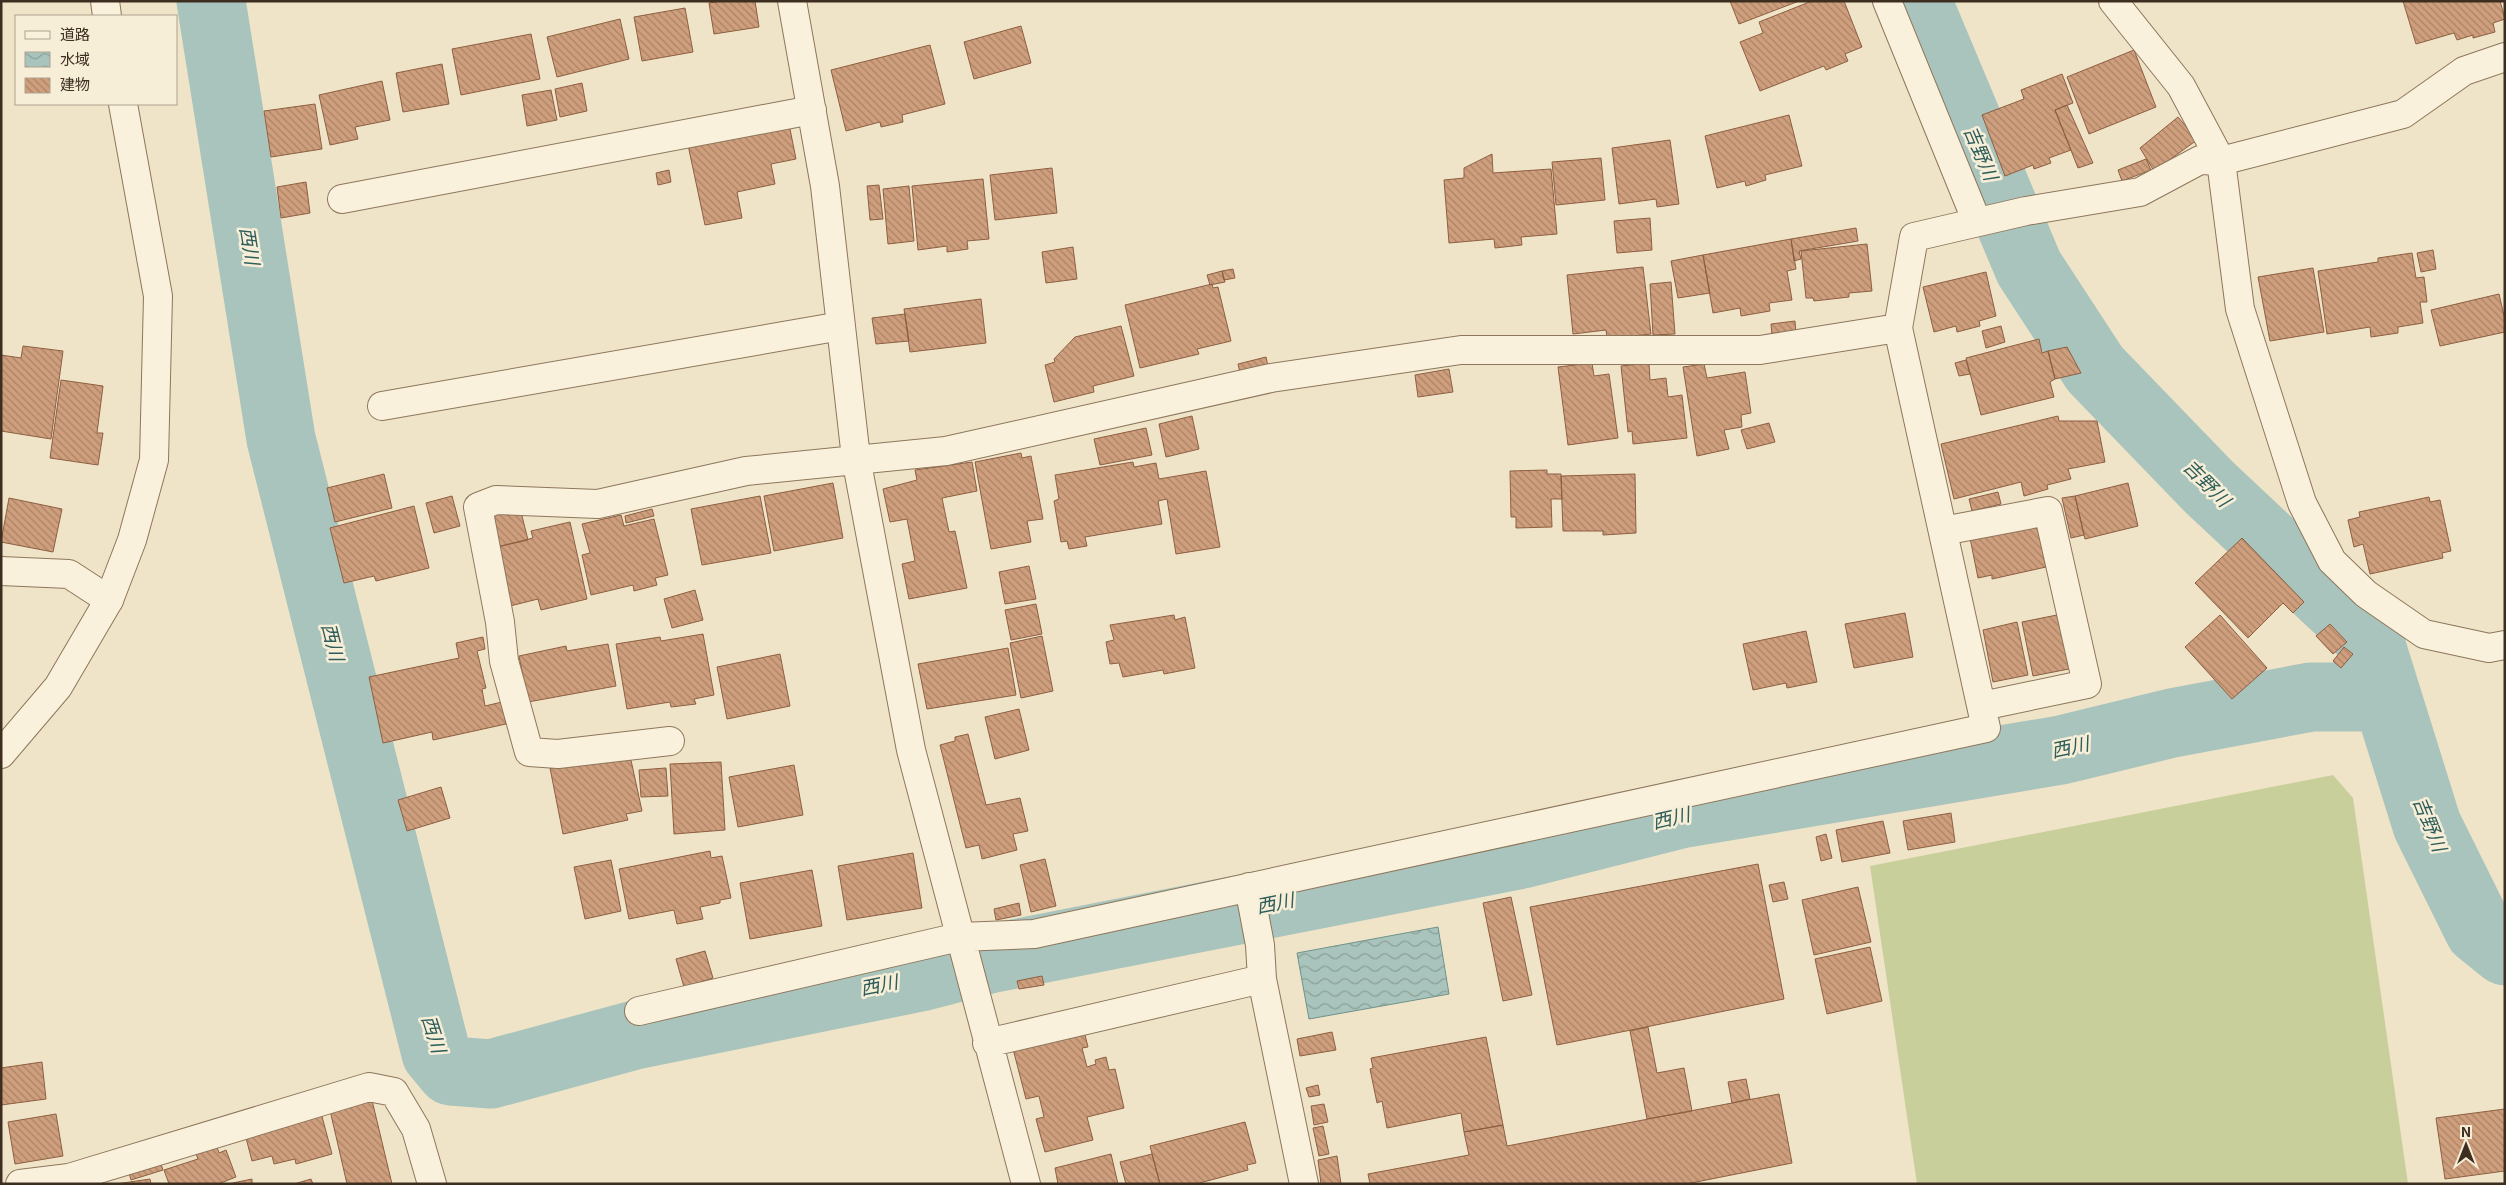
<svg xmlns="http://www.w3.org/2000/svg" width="2506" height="1185" viewBox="0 0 2506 1185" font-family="Georgia,'Noto Sans JP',serif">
  <defs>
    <pattern id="water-waves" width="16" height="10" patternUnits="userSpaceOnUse" patternTransform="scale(1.25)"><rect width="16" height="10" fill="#a9c4bc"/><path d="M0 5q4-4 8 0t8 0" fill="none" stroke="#8ba098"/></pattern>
    <pattern id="building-back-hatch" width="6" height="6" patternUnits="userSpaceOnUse" patternTransform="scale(1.25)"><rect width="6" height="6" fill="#cf9f7d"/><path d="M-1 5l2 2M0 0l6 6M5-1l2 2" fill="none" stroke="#a98266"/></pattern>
  </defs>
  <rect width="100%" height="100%" fill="#f0e4c8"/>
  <!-- pitch -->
  <path fill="#c9cf9b" d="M 2333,775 L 2353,798 L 2408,1184 L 1917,1184 L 1870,866 Z"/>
  <!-- water -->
  <path fill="url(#water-waves)" stroke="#6f938a" d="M 1438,927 L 1449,994 L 1309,1019 L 1297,953 Z"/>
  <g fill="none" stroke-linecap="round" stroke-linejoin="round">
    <!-- river -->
    <path stroke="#a9c4bc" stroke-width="69" d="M 211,1 L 281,439 L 436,1053 L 451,1071 L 491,1074 L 635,1035 L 920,977 L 989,959 L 1522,854 L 1680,814 L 2061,750 L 2172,723 L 2311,697 L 2387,697
      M 1917,1 L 2029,268 L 2095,369 L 2209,487 L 2368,636 L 2427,825 L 2479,930 L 2505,951"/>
  </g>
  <!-- building -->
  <path fill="url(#building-back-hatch)" stroke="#8d5f41" d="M 721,1 L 755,1 L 759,27 L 714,34 L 709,3 Z
    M 1730,1 L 1799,1 L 1739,24 Z
    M 1812,1 L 1844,1 L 1862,47 L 1845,54 L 1848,61 L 1826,70 L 1824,66 L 1760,91 L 1740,42 L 1763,33 L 1759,22 Z
    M 2403,1 L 2500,1 L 2505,19 L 2493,23 L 2495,32 L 2473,38 L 2473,35 L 2457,40 L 2454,33 L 2416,44 Z
    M 685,8 L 693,52 L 642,61 L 634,17 Z
    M 620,19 L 629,59 L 557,77 L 547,37 Z
    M 1021,26 L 1031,63 L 974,79 L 964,42 Z
    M 531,34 L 540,79 L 461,95 L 452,49 Z
    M 930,45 L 945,104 L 902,115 L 903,122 L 881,127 L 880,122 L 846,131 L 831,70 Z
    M 2134,50 L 2156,107 L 2089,134 L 2067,77 Z
    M 442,64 L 449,104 L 403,112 L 396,73 Z
    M 2062,74 L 2073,103 L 2055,110 L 2071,150 L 2049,158 L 2051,163 L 2034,169 L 2033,165 L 2005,176 L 1982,115 L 2024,99 L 2021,90 Z
    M 382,81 L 390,120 L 355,127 L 358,139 L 330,145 L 319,95 Z
    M 582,83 L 587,111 L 560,117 L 555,89 Z
    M 551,90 L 557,120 L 527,126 L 522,95 Z
    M 315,104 L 322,149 L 271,157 L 264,111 Z
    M 2067,105 L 2093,163 L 2078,168 L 2055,110 Z
    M 1789,115 L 1802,166 L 1765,175 L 1766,180 L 1746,186 L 1745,181 L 1717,188 L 1705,136 Z
    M 2178,117 L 2197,140 L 2154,171 L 2140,148 Z
    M 789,124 L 796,159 L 771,164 L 775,184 L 737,192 L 742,218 L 705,225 L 688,145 Z
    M 1670,140 L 1679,204 L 1657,207 L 1656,199 L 1619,204 L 1612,148 Z
    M 1492,154 L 1493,173 L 1551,169 L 1557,234 L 1521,237 L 1522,245 L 1495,248 L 1494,239 L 1449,243 L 1444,180 L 1464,178 L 1464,168 Z
    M 1601,158 L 1605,200 L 1556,205 L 1552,162 Z
    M 2146,159 L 2151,170 L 2122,181 L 2118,170 Z
    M 1052,168 L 1057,213 L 995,220 L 990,175 Z
    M 669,170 L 671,182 L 658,185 L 656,173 Z
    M 983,179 L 989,239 L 967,241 L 968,249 L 947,252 L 947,246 L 918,250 L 912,186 Z
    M 306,182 L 310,213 L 281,218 L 277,187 Z
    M 879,185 L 883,219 L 870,220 L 867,186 Z
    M 909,186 L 914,241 L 888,244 L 883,189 Z
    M 1650,218 L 1652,250 L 1617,253 L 1614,221 Z
    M 1856,228 L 1858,241 L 1799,251 L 1801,259 L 1794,261 L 1791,239 Z
    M 1791,239 L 1796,269 L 1787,271 L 1792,300 L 1769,303 L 1770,311 L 1741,316 L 1740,308 L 1713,313 L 1703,255 Z
    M 1867,244 L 1872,291 L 1849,293 L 1849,297 L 1814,301 L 1813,298 L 1806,298 L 1801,251 Z
    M 1073,247 L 1077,279 L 1046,283 L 1042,252 Z
    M 2433,250 L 2436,269 L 2421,272 L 2417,253 Z
    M 2412,253 L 2416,278 L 2424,277 L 2427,302 L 2420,302 L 2423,323 L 2398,327 L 2398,333 L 2371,337 L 2370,327 L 2327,334 L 2318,271 L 2378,262 L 2378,258 Z
    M 1703,255 L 1710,293 L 1678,298 L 1671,261 Z
    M 1643,267 L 1651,334 L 1607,339 L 1606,330 L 1573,334 L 1567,275 Z
    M 2313,268 L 2324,332 L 2270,341 L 2258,277 Z
    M 1233,269 L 1235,278 L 1224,280 L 1222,271 Z
    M 1222,271 L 1225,282 L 1210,285 L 1207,275 Z
    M 1986,272 L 1996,316 L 1979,321 L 1980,326 L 1957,332 L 1956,326 L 1934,332 L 1923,287 Z
    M 1671,282 L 1675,334 L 1653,335 L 1650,284 Z
    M 1212,284 L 1213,288 L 1218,287 L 1231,341 L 1197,349 L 1199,354 L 1140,368 L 1125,305 Z
    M 2499,294 L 2505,320 L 2505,332 L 2440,346 L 2431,310 Z
    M 981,299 L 986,343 L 910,352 L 904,309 Z
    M 905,314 L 909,341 L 876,344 L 872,318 Z
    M 1795,321 L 1796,334 L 1772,335 L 1771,324 Z
    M 1121,326 L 1134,376 L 1093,386 L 1094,392 L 1054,402 L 1045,365 L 1055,362 L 1054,359 L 1075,337 Z
    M 2001,326 L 2005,342 L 1986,348 L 1982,331 Z
    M 2039,339 L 2042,353 L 2048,351 L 2055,379 L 2050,382 L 2054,397 L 1981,415 L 1966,358 Z
    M 23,346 L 63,351 L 51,439 L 1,431 L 1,355 L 21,358 Z
    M 2067,347 L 2081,373 L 2055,379 L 2048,351 Z
    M 1266,357 L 1269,371 L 1241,377 L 1238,364 Z
    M 1966,360 L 1970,374 L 1959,376 L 1955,363 Z
    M 1592,363 L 1594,376 L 1609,374 L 1618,438 L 1568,445 L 1558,367 Z
    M 1649,363 L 1650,380 L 1666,378 L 1668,397 L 1682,395 L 1687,438 L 1633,444 L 1632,431 L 1628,432 L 1621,366 Z
    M 1704,364 L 1707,378 L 1745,372 L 1751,413 L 1741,415 L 1742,427 L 1724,430 L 1729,449 L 1697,456 L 1683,367 Z
    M 1449,369 L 1453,392 L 1418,397 L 1415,375 Z
    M 61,380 L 103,386 L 97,433 L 103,433 L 98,465 L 50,458 Z
    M 1192,416 L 1199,449 L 1166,457 L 1159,424 Z
    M 2058,416 L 2059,421 L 2097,421 L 2105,462 L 2068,469 L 2071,479 L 2047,485 L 2048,489 L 2024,496 L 2021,482 L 1954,499 L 1941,444 Z
    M 1769,423 L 1775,442 L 1747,449 L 1741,430 Z
    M 1146,428 L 1152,455 L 1100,465 L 1094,439 Z
    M 1021,453 L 1022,458 L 1031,456 L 1043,519 L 1027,521 L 1031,542 L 991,549 L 975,462 Z
    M 972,462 L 977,491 L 942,498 L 949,532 L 955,531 L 967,588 L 909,599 L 902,564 L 915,561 L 907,519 L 890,522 L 883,489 L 917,480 L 915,470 Z
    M 1133,462 L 1134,467 L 1156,463 L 1159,479 L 1206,471 L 1220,547 L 1176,554 L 1167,499 L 1158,501 L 1162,524 L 1085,537 L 1087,546 L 1069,549 L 1067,541 L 1061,542 L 1054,501 L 1059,499 L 1055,475 Z
    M 1547,470 L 1547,474 L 1561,474 L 1562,499 L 1551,499 L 1552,527 L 1516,528 L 1516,517 L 1511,517 L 1510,471 Z
    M 384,474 L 392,508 L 335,522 L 327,488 Z
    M 1635,474 L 1636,533 L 1603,535 L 1603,531 L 1563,531 L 1561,476 Z
    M 833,483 L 843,538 L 774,551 L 764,496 Z
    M 2128,483 L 2138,526 L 2085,539 L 2075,496 Z
    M 1998,492 L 2001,504 L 1972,511 L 1969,499 Z
    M 452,496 L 460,526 L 434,533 L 426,503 Z
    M 760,496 L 771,553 L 702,565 L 691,509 Z
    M 2075,496 L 2084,535 L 2071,538 L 2062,498 Z
    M 2429,497 L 2430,502 L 2440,500 L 2451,551 L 2442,553 L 2443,558 L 2370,574 L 2363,544 L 2354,547 L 2348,520 L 2360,517 L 2359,512 Z
    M 9,498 L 62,509 L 53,552 L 1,542 Z
    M 414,506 L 429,568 L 376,581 L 374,576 L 344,583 L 330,528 Z
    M 497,509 L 508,515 L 521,512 L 528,540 L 497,547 L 489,517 Z
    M 652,509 L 654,516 L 626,523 L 625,516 Z
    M 621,515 L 624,526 L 654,519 L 668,575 L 655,578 L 657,585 L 634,591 L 633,585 L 591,595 L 582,555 L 590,553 L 582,524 Z
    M 570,522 L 587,599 L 541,610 L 538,599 L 510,606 L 497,547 L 533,538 L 531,531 Z
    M 2037,524 L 2046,567 L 1992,579 L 1992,575 L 1978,578 L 1970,538 Z
    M 2242,538 L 2304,602 L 2293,613 L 2283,603 L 2248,638 L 2195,583 Z
    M 1029,566 L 1036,599 L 1005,604 L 999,572 Z
    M 695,590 L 703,620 L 672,628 L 664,599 Z
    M 1036,604 L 1042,634 L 1011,640 L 1005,610 Z
    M 1905,613 L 1913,657 L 1854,668 L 1845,624 Z
    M 2062,614 L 2074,668 L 2033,676 L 2022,622 Z
    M 1174,615 L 1175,620 L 1185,617 L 1195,668 L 1164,674 L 1163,670 L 1123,677 L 1119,663 L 1110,664 L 1106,642 L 1114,640 L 1110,625 Z
    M 2220,615 L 2267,668 L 2232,699 L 2185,647 Z
    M 2017,622 L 2028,675 L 1993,682 L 1983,630 Z
    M 2330,624 L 2347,642 L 2333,654 L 2316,636 Z
    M 1806,631 L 1817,682 L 1787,688 L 1786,683 L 1753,690 L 1743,644 Z
    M 703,634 L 714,695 L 694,699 L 696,704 L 671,707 L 670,702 L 627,709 L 616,644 L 660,637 L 661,641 Z
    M 1042,636 L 1053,691 L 1021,698 L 1010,643 Z
    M 483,637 L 485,649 L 477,651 L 486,688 L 482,689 L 485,706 L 502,702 L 506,724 L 433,740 L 432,732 L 383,743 L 369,677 L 459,658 L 456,643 Z
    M 608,644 L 616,686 L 528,702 L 519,656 L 566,646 L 567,651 Z
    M 2344,647 L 2353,654 L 2341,668 L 2333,661 Z
    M 1008,648 L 1016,695 L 927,709 L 918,664 Z
    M 780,654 L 790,706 L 727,719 L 717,667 Z
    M 1019,709 L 1029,750 L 995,759 L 985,717 Z
    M 968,734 L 986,805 L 1020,798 L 1028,831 L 1013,834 L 1017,850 L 982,859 L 979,845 L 966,848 L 940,745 L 955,741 L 955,737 Z
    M 629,751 L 642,811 L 626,814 L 628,820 L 563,834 L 550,768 Z
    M 721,762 L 725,830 L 674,834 L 670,764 Z
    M 794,765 L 803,815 L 738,827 L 729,777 Z
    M 666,768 L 668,796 L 641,797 L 639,770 Z
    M 441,787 L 450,818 L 407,831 L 398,800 Z
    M 1951,813 L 1955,842 L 1908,850 L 1903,821 Z
    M 1883,821 L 1890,853 L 1842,862 L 1836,830 Z
    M 1826,834 L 1832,858 L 1821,861 L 1816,837 Z
    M 710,851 L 711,858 L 722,856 L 731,898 L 720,900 L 720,903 L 700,907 L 703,919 L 677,924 L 674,910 L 629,919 L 619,869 Z
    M 913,853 L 922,908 L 847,920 L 838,866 Z
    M 1045,859 L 1056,906 L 1031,912 L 1020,865 Z
    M 611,860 L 621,911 L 585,919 L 574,867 Z
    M 1758,864 L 1784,999 L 1557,1045 L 1530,907 Z
    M 812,870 L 822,926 L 750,939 L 740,883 Z
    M 1784,882 L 1788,899 L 1773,902 L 1769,885 Z
    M 1858,887 L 1871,942 L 1814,955 L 1802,900 Z
    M 1511,897 L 1532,995 L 1503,1001 L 1483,903 Z
    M 1019,903 L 1021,915 L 996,920 L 994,909 Z
    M 1870,947 L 1882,1001 L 1827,1014 L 1815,959 Z
    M 705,951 L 713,978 L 684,987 L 676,959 Z
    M 1042,976 L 1044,985 L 1019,989 L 1017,981 Z
    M 1083,1027 L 1088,1047 L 1082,1048 L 1087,1067 L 1096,1064 L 1095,1060 L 1106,1057 L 1109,1070 L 1115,1069 L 1124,1108 L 1087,1117 L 1093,1140 L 1045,1152 L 1036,1119 L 1044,1117 L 1039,1096 L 1026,1099 L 1012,1045 Z
    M 1648,1027 L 1657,1073 L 1684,1068 L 1692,1111 L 1647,1119 L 1630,1031 Z
    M 1332,1032 L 1336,1050 L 1300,1056 L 1297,1039 Z
    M 1486,1037 L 1503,1125 L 1464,1132 L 1461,1113 L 1387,1128 L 1382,1101 L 1377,1103 L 1370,1069 L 1373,1068 L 1371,1058 Z
    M 42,1062 L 46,1099 L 1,1105 L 1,1068 Z
    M 1746,1079 L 1750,1099 L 1732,1103 L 1728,1082 Z
    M 1318,1085 L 1320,1095 L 1309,1097 L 1306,1088 Z
    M 1779,1094 L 1792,1163 L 1686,1184 L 1370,1184 L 1368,1174 L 1469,1155 L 1464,1132 L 1503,1125 L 1507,1146 Z
    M 371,1096 L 392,1184 L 347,1184 L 329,1106 Z
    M 1324,1104 L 1328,1122 L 1314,1125 L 1311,1106 Z
    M 320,1109 L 332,1154 L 296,1164 L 295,1159 L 274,1164 L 272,1156 L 252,1161 L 245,1134 Z
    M 2505,1109 L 2505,1171 L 2445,1179 L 2436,1118 Z
    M 56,1114 L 63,1156 L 15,1164 L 8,1122 Z
    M 1245,1122 L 1256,1163 L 1247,1165 L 1248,1170 L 1196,1184 L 1160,1184 L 1150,1146 Z
    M 1323,1126 L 1329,1154 L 1319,1156 L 1313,1128 Z
    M 216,1144 L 219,1153 L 226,1150 L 236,1177 L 218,1184 L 169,1184 L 164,1170 L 198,1159 L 195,1151 Z
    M 1111,1154 L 1118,1184 L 1058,1184 L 1055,1168 Z
    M 1152,1154 L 1160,1184 L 1126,1184 L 1120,1162 Z
    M 158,1156 L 163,1170 L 131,1180 L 127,1166 Z
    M 1337,1156 L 1341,1184 L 1321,1184 L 1318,1160 Z
    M 150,1179 L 151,1184 L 116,1184 Z
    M 252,1179 L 252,1184 L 228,1184 Z
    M 311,1179 L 313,1184 L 294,1184 Z"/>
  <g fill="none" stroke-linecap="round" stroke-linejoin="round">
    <!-- minor casing -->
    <g stroke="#8d765c" stroke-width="30">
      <path id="minor" d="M 792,1 L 825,186 L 856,458 L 911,750 L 1026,1184
        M 1887,1 L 1977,222
        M 2113,1 L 2181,86 L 2221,161 L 2240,309 L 2302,503 L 2332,561 L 2366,594 L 2424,634 L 2489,648 L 2505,645
        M 342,199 L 812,110
        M 382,406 L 841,326
        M 1943,531 L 2048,511 L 2087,684 L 1982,706
        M 1,571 L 69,574 L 109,600
        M 670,741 L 558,754 L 529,752 L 504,661 L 500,622 L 478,507 L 496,500 L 598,504 L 746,471 L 946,451 L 1271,378 L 1461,350 L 1760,350 L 1898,328 L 1914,237 L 2026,211 L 2140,192 L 2200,160 L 2221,161 L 2403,114 L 2464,71 L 2505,57
        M 1249,887 L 1260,945 L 1262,979 L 1304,1184
        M 639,1011 L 959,937 L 1034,934 L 1986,728 L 1898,328
        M 987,1043 L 1262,979
        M 20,1184 L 69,1178 L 369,1087 L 394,1092 L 416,1129 L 432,1184"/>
    </g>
    <!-- tertiary casing -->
    <g stroke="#8d765c" stroke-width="30">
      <path id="tertiary" d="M 105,1 L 107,16
        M 1,754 L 58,687 L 109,600 L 132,540 L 154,460 L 158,296 L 123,104"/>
    </g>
    <!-- minor -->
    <use href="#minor" stroke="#faf1dc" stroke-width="28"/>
    <!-- tertiary -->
    <use href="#tertiary" stroke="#faf1dc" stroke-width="28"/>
  </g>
  <g text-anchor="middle" stroke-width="5" stroke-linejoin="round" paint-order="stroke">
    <!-- water labels -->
    <g font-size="19" font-style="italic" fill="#2f5d5a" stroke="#f7eed8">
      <text transform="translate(1981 153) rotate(67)" y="7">吉野川</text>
      <text transform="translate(250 246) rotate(81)" y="7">西川</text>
      <text transform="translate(2207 483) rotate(45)" y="7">吉野川</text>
      <text transform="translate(333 642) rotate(76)" y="7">西川</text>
      <text transform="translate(2070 747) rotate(-12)" y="7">西川</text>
      <text transform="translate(1671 818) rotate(-13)" y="7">西川</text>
      <text transform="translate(2430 824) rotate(68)" y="7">吉野川</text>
      <text transform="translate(1275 903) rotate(-11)" y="7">西川</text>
      <text transform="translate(879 985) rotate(-11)" y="7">西川</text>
      <text transform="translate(434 1034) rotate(72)" y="7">西川</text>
    </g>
  </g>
  <!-- border -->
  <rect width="2506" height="1185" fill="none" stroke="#3d2e20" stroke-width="5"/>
  <!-- legend -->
  <rect x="15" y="15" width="162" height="90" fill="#f7eed8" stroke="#ada18e"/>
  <rect x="25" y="31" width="25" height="8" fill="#faf1dc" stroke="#ada18e"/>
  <text x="60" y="40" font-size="15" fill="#3d2e20">道路</text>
  <rect x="25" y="52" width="25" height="15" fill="url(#water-waves)" stroke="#ada18e"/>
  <text x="60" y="65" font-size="15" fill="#3d2e20">水域</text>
  <rect x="25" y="78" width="25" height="15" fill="url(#building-back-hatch)" stroke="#ada18e"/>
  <text x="60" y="90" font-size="15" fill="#3d2e20">建物</text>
  <!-- north arrow -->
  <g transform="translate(2466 1145)" stroke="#f7eed8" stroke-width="4" paint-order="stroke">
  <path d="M0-4L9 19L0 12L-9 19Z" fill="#3d2e20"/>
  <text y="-8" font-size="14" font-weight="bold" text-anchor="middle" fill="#3d2e20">N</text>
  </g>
</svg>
